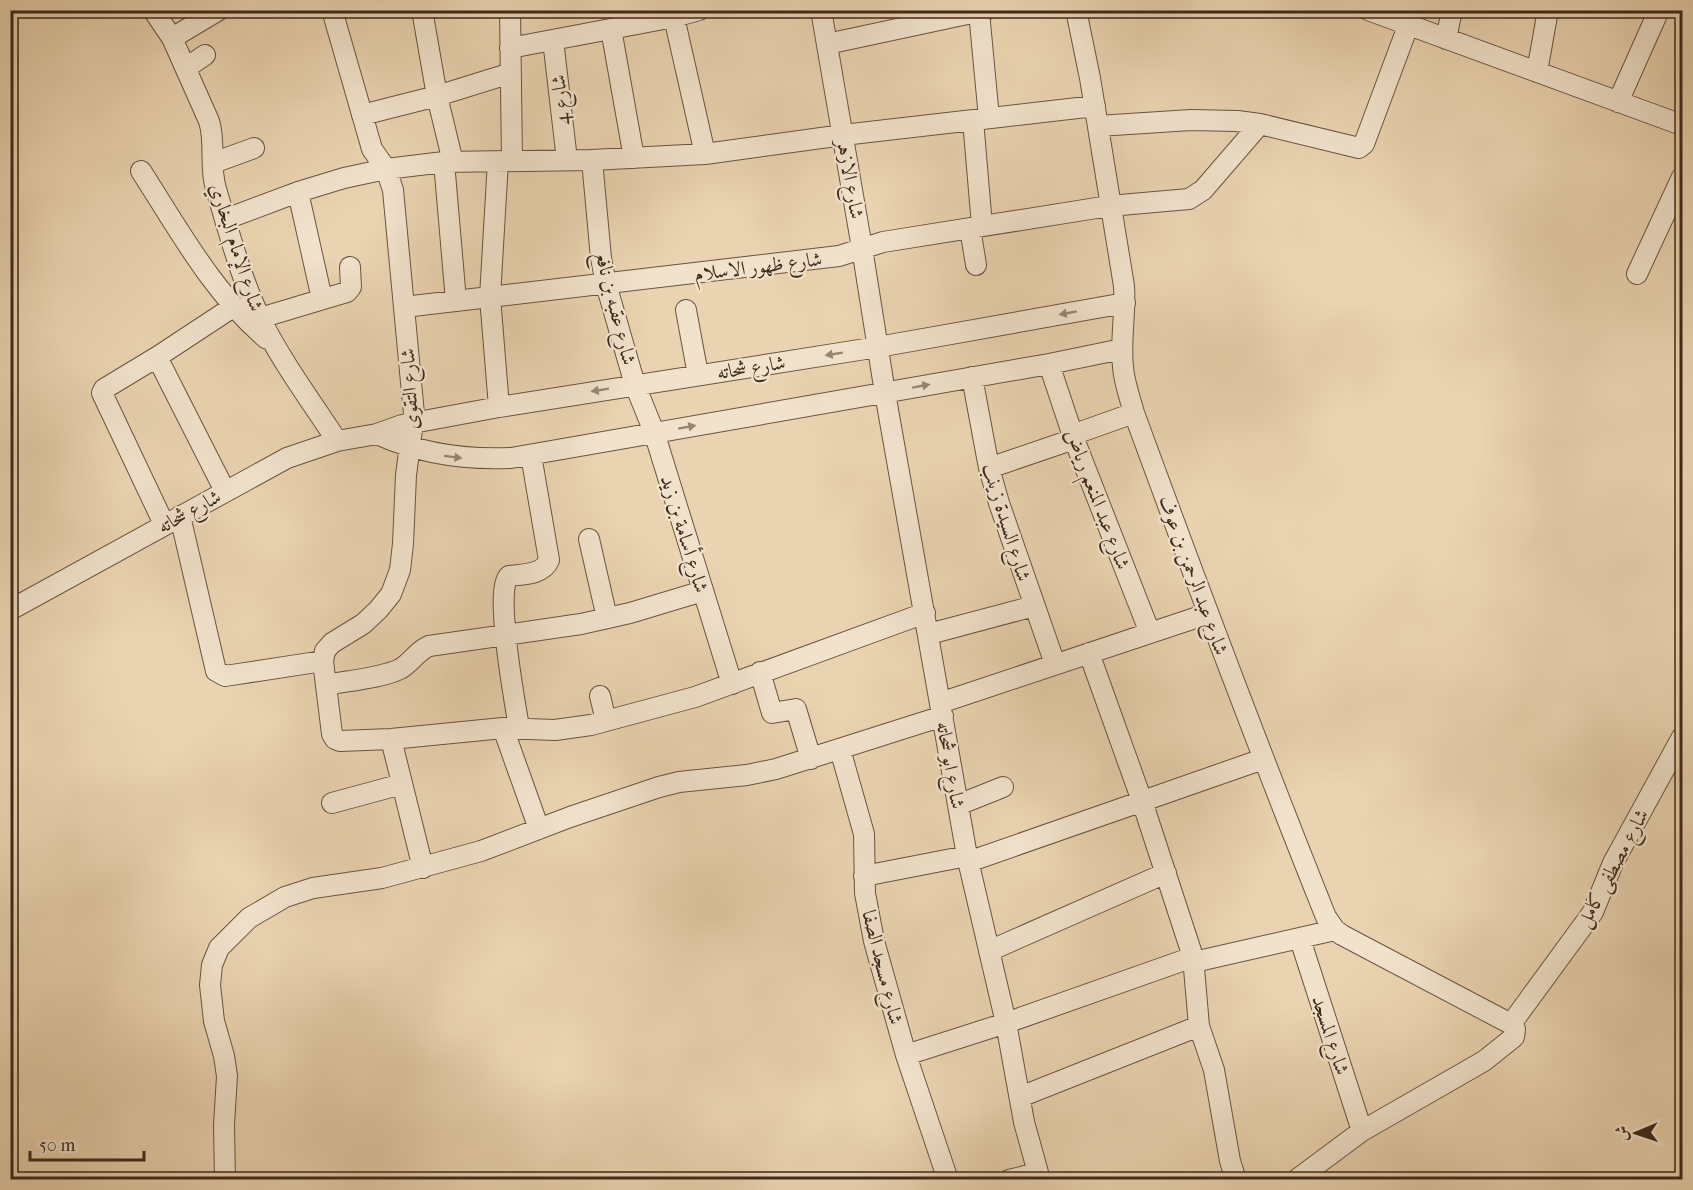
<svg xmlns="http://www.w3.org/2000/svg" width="1693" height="1190" viewBox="0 0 1693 1190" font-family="'IM FELL French Canon',Amiri,serif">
  <rect width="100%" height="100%" fill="#ead3b0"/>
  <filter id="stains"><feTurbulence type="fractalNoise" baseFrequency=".00333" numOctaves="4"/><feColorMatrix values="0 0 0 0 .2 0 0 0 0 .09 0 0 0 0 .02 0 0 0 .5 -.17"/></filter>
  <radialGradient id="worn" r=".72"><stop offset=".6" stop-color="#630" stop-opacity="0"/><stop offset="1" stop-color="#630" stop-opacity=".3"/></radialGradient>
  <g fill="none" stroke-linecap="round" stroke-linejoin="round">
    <!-- minor casing -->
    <g stroke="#695440" stroke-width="22">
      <path id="minor" d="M 153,10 L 172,38 L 209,121 C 216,143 209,167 216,189 C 229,232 241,279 261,320 C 282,362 311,401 337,441
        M 332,10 L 372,149 L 386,169 L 393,190 L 414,414 L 406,475 L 403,544 L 400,570 L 391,594 L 378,610 L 363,624 L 332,643 L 325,651 L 323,661 L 332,734 L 335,739 L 340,741 L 391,739 L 503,728 L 555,730 L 591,725 L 695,697 L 925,613
        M 422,10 L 437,96 L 453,162
        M 510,10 L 512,161
        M 821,10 L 862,248 L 885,393 L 967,856 L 1006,1023 L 1024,1122 L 1040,1180
        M 1076,10 L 1090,78 L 1124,286 C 1126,313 1120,340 1123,367 C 1124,382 1130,398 1134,413 C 1196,582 1259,750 1326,917 L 1335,930 L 1342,935 L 1511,1024
        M 1368,10 L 1682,125
        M 979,12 L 989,118
        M 674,17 L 705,154
        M 611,29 L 634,158
        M 172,38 L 219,10
        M 1446,39 L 1452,10
        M 553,40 L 567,160
        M 827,44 L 986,10
        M 510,48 L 674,17 L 699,10
        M 186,68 L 205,55
        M 1537,72 L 1548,10
        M 1618,102 L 1659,10
        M 362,115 L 437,96 L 511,73
        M 973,120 L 982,226
        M 1098,126 L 1191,120 L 1237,121 L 1260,124 L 1359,148 L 1364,144 L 1408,26
        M 592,160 L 601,258 L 606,284 L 635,385 L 654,432 L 732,684
        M 498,161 L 490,297 L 499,407
        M 444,162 L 456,301
        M 213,163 L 254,148
        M 141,171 C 179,230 213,293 267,339
        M 298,192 L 322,299
        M 226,219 L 298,192 L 344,178 L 386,169 L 444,162 L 592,160 L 705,154 L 843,135 L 1095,106
        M 970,228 L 976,265
        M 1637,274 L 1682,177
        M 404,307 L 839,256 L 883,242 L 1109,206 L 1189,199 L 1203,190 L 1260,124
        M 686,310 L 698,375
        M 260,318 L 347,292 L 351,287 L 350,267
        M 157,357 L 225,491
        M 1049,364 L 1074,439 L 1150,633
        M 972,377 L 989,468 L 999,503 L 1055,664
        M 377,434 C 420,454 464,460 511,458 L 1049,364 L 1122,349
        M 1072,435 L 1134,413
        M 989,468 L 1074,439
        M 180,516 L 216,671 L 225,676 L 323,661
        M 164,524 L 102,393 L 104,389 L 157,357 L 233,307
        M 589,539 L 607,618
        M 10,610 L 287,458 L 337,441 L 377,434 L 402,425 L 499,407 L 878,347 L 1125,303
        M 929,634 L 1034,606
        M 1089,653 L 1142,801 L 1193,957 L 1199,1026 L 1214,1070 L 1230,1161 L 1236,1180
        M 760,672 L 772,713 L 796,709 L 811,759
        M 326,685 C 346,681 382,678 400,669 C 411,663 417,651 429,646 L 581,624 L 630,613 L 703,591
        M 600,696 L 606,721
        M 940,703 L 1207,614
        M 519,727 C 515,704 494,588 509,576 C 523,574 543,575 549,560 L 531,455
        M 503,728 L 539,829
        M 391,739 L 423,868
        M 840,749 L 864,834 L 865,893 L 874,941 L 906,1055 L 948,1180
        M 332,803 L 402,784
        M 958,805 L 1003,787
        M 968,862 L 1263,759
        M 864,876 L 967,856
        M 1300,939 L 1362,1131
        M 989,951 L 1166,873
        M 1194,962 L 1335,930
        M 1511,1024 L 1593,912 L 1613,863 L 1682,737
        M 906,1055 L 1006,1023 L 1193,957
        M 1020,1097 L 1199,1026
        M 225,1180 L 224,1125 L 227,1076 L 224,1056 L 214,1021 L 210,985 L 212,965 L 219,948 L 249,918 L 285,897 L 313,888 L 382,878 L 481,851 L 570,817 L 659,787 L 679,782 L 747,775 L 776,769 L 943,716
        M 1009,1180 L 1037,1173
        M 1296,1180 L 1362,1131 L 1484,1061 L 1514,1037 L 1515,1029 L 1511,1024"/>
    </g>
    <!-- minor -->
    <use href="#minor" stroke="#f1e2cc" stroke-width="20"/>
  </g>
  <!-- one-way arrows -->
  <defs><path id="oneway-solid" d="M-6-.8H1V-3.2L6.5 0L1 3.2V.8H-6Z" transform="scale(1.5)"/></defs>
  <g fill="#988674">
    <use href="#oneway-solid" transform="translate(1068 313) rotate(170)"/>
    <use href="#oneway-solid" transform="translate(834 354) rotate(171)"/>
    <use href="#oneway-solid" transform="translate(921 386) rotate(-10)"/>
    <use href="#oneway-solid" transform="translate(600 390) rotate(171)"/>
    <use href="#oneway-solid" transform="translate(687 427) rotate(-10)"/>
    <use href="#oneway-solid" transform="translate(453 457) rotate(7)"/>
  </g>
  <g text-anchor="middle" stroke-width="4.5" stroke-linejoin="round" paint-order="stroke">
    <!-- street labels -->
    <g font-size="20" fill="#3e291b" stroke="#f1e2cc">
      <text transform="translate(560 100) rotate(-96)" y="7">شارع 4</text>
      <text transform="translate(851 179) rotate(80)" y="7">شارع الازهر</text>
      <text transform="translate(237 247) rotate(72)" y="7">شارع الإمام البخاري</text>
      <text transform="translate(758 266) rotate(-7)" y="7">شارع ظهور الاسلام</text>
      <text transform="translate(616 308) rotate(76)" y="7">شارع عقبه بن نافع</text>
      <text transform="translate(751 367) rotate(-9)" y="7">شارع شحاته</text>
      <text transform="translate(409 389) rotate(-93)" y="7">شارع التقوى</text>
      <text transform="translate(1098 499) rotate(69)" y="7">شارع عبد المنعم رياض</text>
      <text transform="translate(189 511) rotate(-29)" y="7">شارع شحاته</text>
      <text transform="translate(1007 522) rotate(73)" y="7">شارع السيدة زينب</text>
      <text transform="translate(685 534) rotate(73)" y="7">شارع أسامة بن زيد</text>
      <text transform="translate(1194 575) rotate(70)" y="7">شارع عبد الرحمن بن عوف</text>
      <text transform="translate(951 765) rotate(80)" y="7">شارع ابو شحاته</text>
      <text transform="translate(1612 868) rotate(-62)" y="7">شارع مصطفى كامل</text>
      <text transform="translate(883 967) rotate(76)" y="7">شارع مسجد الصفا</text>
      <text transform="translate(1331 1035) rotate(72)" y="7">شارع المسجد</text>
    </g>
  </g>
  <!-- margin -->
  <rect width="1693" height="1190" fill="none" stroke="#ead3b0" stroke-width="36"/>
  <rect x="12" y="12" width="1669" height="1166" fill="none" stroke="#3e291b" stroke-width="3"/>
  <rect x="18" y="18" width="1657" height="1154" fill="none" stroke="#3e291b" stroke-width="1.5"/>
  <!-- north arrow -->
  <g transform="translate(1636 1133) rotate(268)" stroke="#f1e2cc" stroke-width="4.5" paint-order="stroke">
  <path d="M0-4.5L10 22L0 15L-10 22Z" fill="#3e291b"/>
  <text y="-9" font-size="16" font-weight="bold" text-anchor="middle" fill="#3e291b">ش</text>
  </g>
  <!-- scale -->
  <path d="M30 1151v9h114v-9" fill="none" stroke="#3e291b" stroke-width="3"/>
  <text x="39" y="1151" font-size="18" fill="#3e291b" stroke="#f1e2cc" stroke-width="4.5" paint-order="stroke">50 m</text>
  <rect width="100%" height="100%" filter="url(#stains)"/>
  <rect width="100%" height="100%" fill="url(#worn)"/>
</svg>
